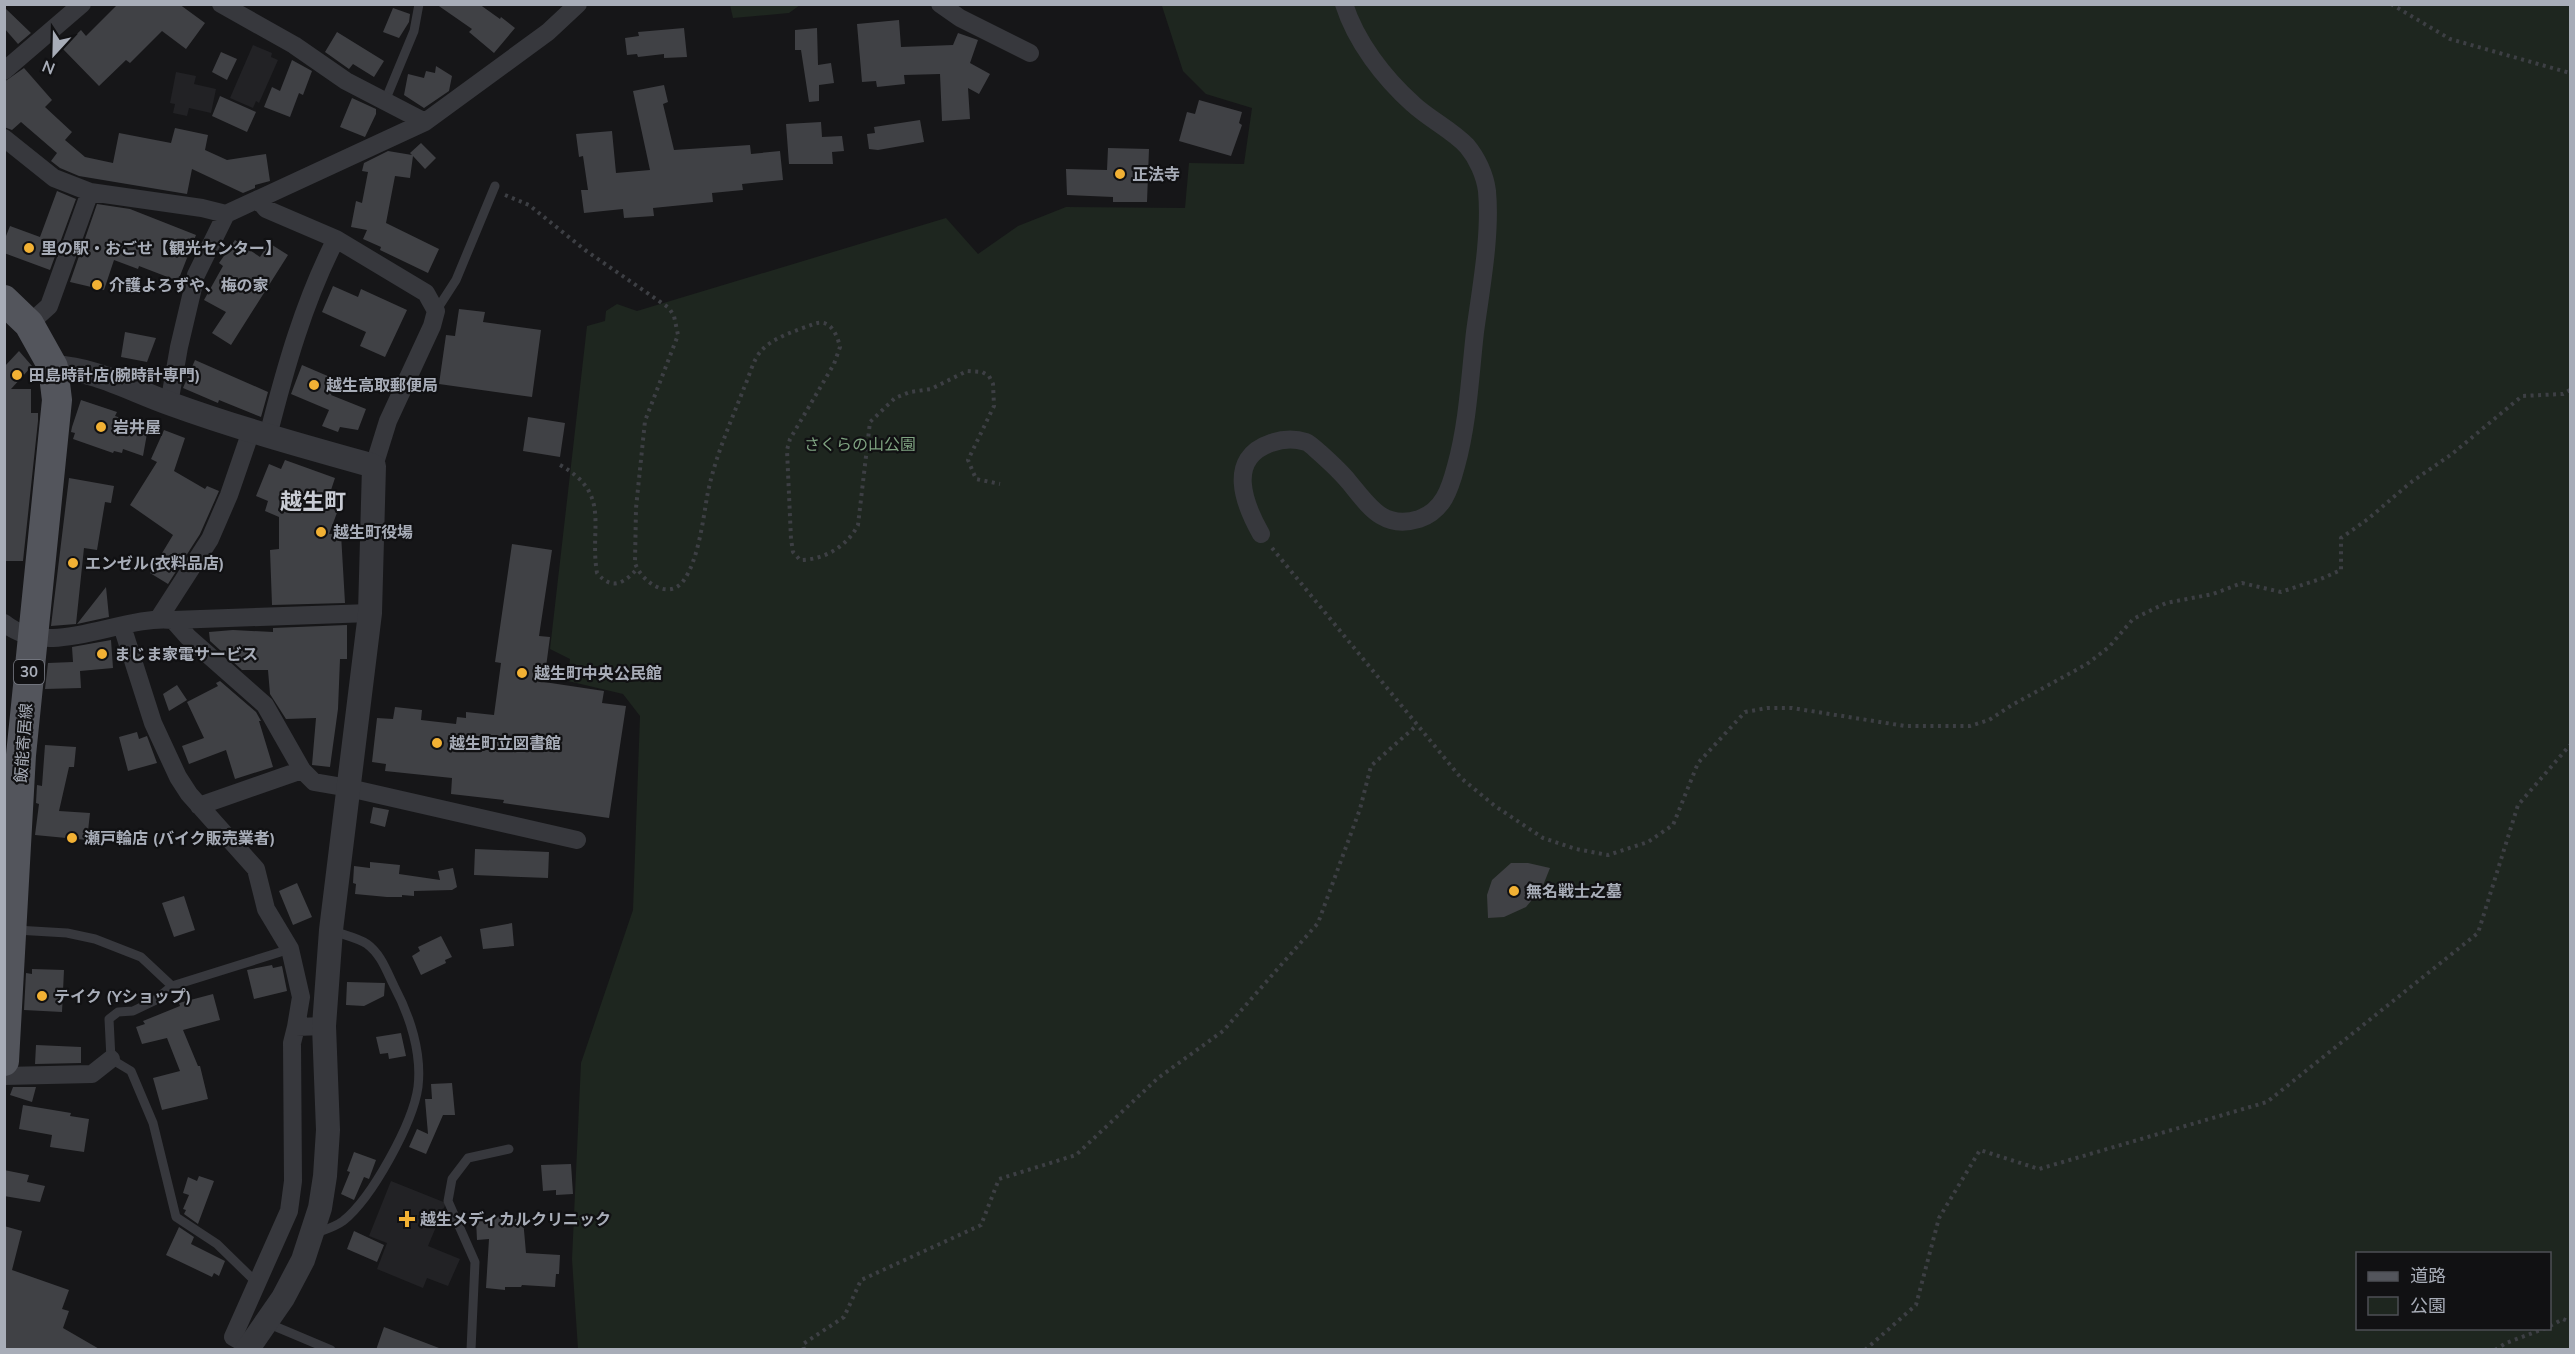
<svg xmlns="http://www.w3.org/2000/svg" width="2575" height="1354" viewBox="0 0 2575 1354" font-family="Mulish,'Noto Sans JP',sans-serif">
  <rect width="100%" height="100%" fill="#161618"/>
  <!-- built -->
  <path fill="#222225" d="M 253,45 L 272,53 L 271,57 L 278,60 L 259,103 L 256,101 L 253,108 L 230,98 Z
    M 176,72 L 196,76 L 194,84 L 216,89 L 211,113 L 189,108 L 187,116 L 173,113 L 175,104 L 170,103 Z
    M 391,1181 L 446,1203 L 428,1246 L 460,1259 L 448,1286 L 427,1278 L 423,1288 L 377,1269 L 387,1243 L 369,1236 Z"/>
  <!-- green -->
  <path fill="#1e261f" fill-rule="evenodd" d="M 730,5 L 730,4 L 800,5 L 789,13 L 733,18 Z
    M 1158,5 L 2570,5 L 2570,1349 L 578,1349 L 572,1259 L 581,1063 L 633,910 L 640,716 L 623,694 L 568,681 L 570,659 L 550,649 L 587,326 L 605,321 L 606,311 L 617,304 L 637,311 L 946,218 L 978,254 L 1018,226 L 1066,207 L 1185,208 L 1189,163 L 1244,164 L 1252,108 L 1206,94 L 1183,71 L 1162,6 ZM 2358,1254 L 2550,1254 L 2550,1328 L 2358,1328 Z"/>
  <!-- building -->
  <path fill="#404145" d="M 118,4 L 179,4 L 205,23 L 186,49 L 162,31 L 130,63 L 126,60 L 99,86 L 62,48 L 81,30 L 86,36 Z
    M 436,4 L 479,4 L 500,19 L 501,17 L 515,28 L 494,53 L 469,32 L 472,29 Z
    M 4,7 L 31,33 L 18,44 L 4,28 Z
    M 393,8 L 410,14 L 409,22 L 399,38 L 383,32 Z
    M 899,20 L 901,47 L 953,45 L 958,33 L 978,40 L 970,63 L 990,74 L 979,94 L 968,88 L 970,119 L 942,121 L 940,74 L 904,75 L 905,84 L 877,87 L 876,81 L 862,82 L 857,24 Z
    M 684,28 L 687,57 L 664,58 L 664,54 L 638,57 L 637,54 L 627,55 L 625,38 L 639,36 L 638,32 Z
    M 817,28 L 818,65 L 831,63 L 834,83 L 819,85 L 819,101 L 809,102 L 801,50 L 795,50 L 795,30 Z
    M 337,32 L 384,61 L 374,77 L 353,64 L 349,69 L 325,52 Z
    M 221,52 L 237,59 L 227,80 L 212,72 Z
    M 292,60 L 312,71 L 303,95 L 299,93 L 290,117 L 264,107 L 272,87 L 280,91 Z
    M 436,66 L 452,76 L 449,91 L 424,108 L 404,95 L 408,74 L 424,78 L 426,71 L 435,73 Z
    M 24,68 L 52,100 L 45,107 L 72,132 L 65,140 L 85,157 L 113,163 L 119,133 L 171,143 L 175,128 L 208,135 L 205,150 L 227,160 L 266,154 L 270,181 L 255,185 L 255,188 L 243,193 L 192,169 L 187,194 L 79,176 L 60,168 L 51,161 L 57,153 L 21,122 L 12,130 L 4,127 L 4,82 Z
    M 664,85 L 668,102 L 663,104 L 674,150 L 750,145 L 751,154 L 780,151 L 783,180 L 742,184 L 743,190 L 712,193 L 713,202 L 653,208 L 654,216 L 624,218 L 623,209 L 584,213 L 581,190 L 588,190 L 583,156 L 579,157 L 576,134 L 612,131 L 616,173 L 650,170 L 633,91 Z
    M 220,96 L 256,112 L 247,132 L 212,116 Z
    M 352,98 L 376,109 L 376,114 L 365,137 L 340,127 Z
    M 1199,100 L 1242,112 L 1239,123 L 1242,125 L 1231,156 L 1179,141 L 1187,112 L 1195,114 Z
    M 920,120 L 924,142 L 878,150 L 869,149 L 867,134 L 875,133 L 874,127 Z
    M 821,122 L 822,137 L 842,136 L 844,151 L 832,152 L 833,164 L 789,164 L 786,124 Z
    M 421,143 L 436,158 L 425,169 L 413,156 L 410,178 L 395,176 L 386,223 L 439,249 L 428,273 L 380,250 L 381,247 L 363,239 L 367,230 L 351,227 L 356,201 L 362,203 L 368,172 L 362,171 L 364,163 L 388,151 L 412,155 L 410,153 Z
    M 1108,148 L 1149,149 L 1147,202 L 1113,202 L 1113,197 L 1067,195 L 1066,169 L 1107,170 Z
    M 57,191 L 76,199 L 50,270 L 4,253 L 4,241 L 10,226 L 40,237 Z
    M 97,204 L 130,209 L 196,235 L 178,281 L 139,266 L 138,269 L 114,260 L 104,290 L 70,282 Z
    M 235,240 L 260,257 L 269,243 L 288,255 L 231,345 L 212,333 L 226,312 L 204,300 L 223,266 L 219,263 Z
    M 333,286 L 358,297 L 361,289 L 407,310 L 385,357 L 360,346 L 366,332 L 322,312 Z
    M 459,309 L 485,312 L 483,322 L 541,330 L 532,397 L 439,384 L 446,335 L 455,336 Z
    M 125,332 L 156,338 L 147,362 L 121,357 Z
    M 19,351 L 32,366 L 11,389 L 31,389 L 31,413 L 38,413 L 38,421 L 23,561 L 4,561 L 4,367 Z
    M 195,360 L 268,392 L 261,417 L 219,400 L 218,403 L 183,388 Z
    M 302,365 L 337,380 L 331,395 L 366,409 L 358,430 L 340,427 L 338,432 L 322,426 L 329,410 L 291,394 Z
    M 81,400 L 117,412 L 115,416 L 148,428 L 143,456 L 123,449 L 122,453 L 114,451 L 113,453 L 73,439 L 75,433 L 71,432 L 72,427 Z
    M 528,417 L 565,423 L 560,457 L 523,451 Z
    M 164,430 L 185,438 L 174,471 L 205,489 L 207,486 L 219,491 L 200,534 L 168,584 L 150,573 L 173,535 L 130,505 L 157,462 L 151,459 Z
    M 285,460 L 335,478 L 331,490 L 344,494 L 329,534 L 341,534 L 345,603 L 272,605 L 270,550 L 279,549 L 279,517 L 265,511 L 268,501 L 256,496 L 269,464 L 281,469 Z
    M 69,478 L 114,486 L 111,503 L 105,502 L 97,550 L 84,548 L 76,624 L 51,626 Z
    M 512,544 L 552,550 L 539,636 L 550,637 L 544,682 L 604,691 L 602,703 L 626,706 L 609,818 L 503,803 L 504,800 L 451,794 L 452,778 L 385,771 L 386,764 L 372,762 L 377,718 L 393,719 L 395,707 L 422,710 L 421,720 L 456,724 L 457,717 L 466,718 L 466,712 L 494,715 L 501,663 L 495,662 Z
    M 106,587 L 109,617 L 77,624 Z
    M 347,625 L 347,659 L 340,659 L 338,709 L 330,767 L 312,765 L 316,718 L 286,719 L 270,694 L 268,670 L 242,670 L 210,641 L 209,632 L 233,630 L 273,632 L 273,628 Z
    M 111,640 L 113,668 L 80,671 L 81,688 L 45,689 L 48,663 L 73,662 L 72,647 Z
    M 220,681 L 256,712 L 261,721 L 259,721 L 273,767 L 235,779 L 226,750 L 189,764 L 182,746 L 204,738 L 187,702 L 218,686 L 216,683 Z
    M 177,685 L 187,700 L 169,711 L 163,694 Z
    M 137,732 L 139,739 L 147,736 L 157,763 L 128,771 L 119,737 Z
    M 45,745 L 76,747 L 74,767 L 69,767 L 59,811 L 90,813 L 87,840 L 35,835 L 39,804 L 36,803 L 37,785 L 42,786 Z
    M 373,807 L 389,810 L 385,827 L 370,823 Z
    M 475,849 L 549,852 L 548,878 L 474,875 Z
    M 370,862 L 400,865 L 399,874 L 440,880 L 438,871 L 453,868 L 457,887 L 452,890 L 414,891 L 414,896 L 402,895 L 402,897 L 387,897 L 355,894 L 356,884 L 353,883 L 354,866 L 370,868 Z
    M 1511,863 L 1528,863 L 1550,868 L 1542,888 L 1526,907 L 1504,917 L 1488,918 L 1487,895 L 1492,880 Z
    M 297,883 L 312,917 L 293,925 L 279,891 Z
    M 184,896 L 195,930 L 174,937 L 162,903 Z
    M 512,923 L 514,946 L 483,949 L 480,929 Z
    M 441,936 L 452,957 L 445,960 L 446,963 L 421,975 L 412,956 L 420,951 L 418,947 Z
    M 272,965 L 273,968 L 282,966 L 287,991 L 254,999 L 247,970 Z
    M 32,969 L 64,970 L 62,1012 L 24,1010 L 26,973 L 32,974 Z
    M 347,982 L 385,983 L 384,996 L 364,1006 L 346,1005 Z
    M 213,994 L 220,1020 L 183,1030 L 198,1066 L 200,1066 L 208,1099 L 162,1110 L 153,1078 L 180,1071 L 167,1038 L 142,1044 L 136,1027 L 145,1024 L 143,1021 L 180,1006 L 179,1003 Z
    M 401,1033 L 406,1056 L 389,1059 L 388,1053 L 380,1054 L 376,1037 Z
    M 36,1045 L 81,1047 L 81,1063 L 35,1064 Z
    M 452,1083 L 455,1115 L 443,1115 L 426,1154 L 409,1147 L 417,1129 L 428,1134 L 425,1099 L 432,1099 L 431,1084 Z
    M 13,1087 L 36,1087 L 32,1102 L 10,1095 Z
    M 23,1105 L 71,1113 L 70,1116 L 89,1119 L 84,1152 L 50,1147 L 52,1135 L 19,1129 Z
    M 354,1152 L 376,1160 L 369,1179 L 364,1177 L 354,1200 L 341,1194 L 350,1172 L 347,1171 Z
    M 571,1164 L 573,1194 L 556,1195 L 556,1190 L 543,1191 L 541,1165 Z
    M 4,1170 L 29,1175 L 27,1182 L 45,1186 L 40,1202 L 4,1196 Z
    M 199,1176 L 214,1181 L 198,1224 L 184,1214 L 186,1210 L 183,1209 L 189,1195 L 183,1193 L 188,1177 L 197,1181 Z
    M 514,1214 L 514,1219 L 523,1219 L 526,1253 L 560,1255 L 559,1274 L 556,1274 L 555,1287 L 522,1285 L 521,1287 L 505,1287 L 505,1290 L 486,1288 L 489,1239 L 477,1240 L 476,1220 Z
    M 4,1226 L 22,1231 L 12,1270 L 69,1290 L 62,1309 L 69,1311 L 63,1328 L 101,1350 L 4,1350 Z
    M 179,1227 L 194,1237 L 191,1244 L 225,1261 L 219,1276 L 214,1273 L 212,1277 L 166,1255 Z
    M 354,1231 L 384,1245 L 377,1262 L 347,1249 Z
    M 384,1327 L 439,1348 L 439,1350 L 376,1350 Z"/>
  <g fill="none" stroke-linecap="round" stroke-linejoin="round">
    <!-- path -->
    <path stroke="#3d3f44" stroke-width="4" stroke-dasharray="3 4.5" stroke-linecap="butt" d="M 2391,4 L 2450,39 L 2570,73
      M 505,195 L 529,205 L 585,250 L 669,308 L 674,316 L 678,335 L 645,421 L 636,508 L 635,563 C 641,581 669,602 684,580 C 698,560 703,521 707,497 C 714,459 730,424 744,388 C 749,377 753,360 761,351 C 773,337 798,330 814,324 C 830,318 837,334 840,347 L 834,364 L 790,439 L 787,450 L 791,539 L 793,552 L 800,560 C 823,560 847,547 858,525 L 870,422 L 895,398 L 910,392 L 931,389 L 967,371 L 982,372 L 989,376 L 993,384 L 994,406 L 968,460 L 976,479 L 1000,484
      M 560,465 C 612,494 589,526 597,573 C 612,591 624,583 637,569
      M 1272,548 L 1461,778 L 1495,806 L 1543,838 L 1576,849 L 1608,855 L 1648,842 L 1673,825 L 1698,763 L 1745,712 L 1767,708 L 1792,708 L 1905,726 L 1970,726 L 1989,720 L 2012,705 L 2087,664 L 2109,647 L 2133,619 L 2166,603 L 2213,594 L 2242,583 L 2281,592 L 2323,578 L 2341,570 L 2341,538 L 2368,519 L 2410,483 L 2452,454 L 2522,396 L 2563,394 L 2570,390
      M 2550,1326 L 2563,1319 L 2570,1322
      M 804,1350 L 803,1344 L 844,1317 L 861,1280 L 981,1225 L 999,1179 L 1076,1155 L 1158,1078 L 1223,1031 L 1318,923 L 1360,809 L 1371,766 L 1417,725
      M 1865,1350 L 1916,1305 L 1939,1218 L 1980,1150 L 2039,1169 L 2267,1102 L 2478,933 L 2518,805 L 2570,745
      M 2495,1350 L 2506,1343 L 2546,1328"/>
    <!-- service -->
    <path stroke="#37383d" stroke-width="9" d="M 385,101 L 414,31 L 419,4
      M 436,311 L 456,280 L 495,186
      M 16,930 L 67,933 L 95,939 L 141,957 L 172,986
      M 314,1234 C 324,1230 335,1227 343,1221 C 372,1198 413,1123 418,1087 C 422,1053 410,1016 394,986 C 387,972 381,954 367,944 C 358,938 344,935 333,931
      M 257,1283 L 217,1244 L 176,1217 L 153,1123 L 131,1071 L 111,1059 L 109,1019 L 118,1012 L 133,1011 L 154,1001 L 172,986 L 290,949
      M 267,1323 L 331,1350
      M 471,1350 L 475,1262 L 448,1201 L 452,1179 L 468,1158 L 509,1149"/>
    <!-- minor -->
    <path stroke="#37383d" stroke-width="18" d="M 221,4 L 294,45 L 346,81 L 425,122
      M 940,4 L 960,18 L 1030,53
      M 4,71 L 82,4
      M 4,138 L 54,178 L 90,192
      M 258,199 L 266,209 L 336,239 L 426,293 L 436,311 L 432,326 L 388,421 L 374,466
      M 29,324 L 49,306 L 90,192 L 202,208 L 226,214 L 425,122 L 548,32 L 578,4
      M 169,404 L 179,347 L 196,275 L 226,214
      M 268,436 C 285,369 304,301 336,239
      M 1261,534 C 1244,504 1226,458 1271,443 C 1282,439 1294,438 1306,442 C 1311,444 1316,450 1320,453 C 1330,462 1341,472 1349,482 C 1369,506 1383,530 1419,519 C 1443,511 1450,489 1456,466 C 1468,423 1470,376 1475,332 C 1481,288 1491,235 1487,191 C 1485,175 1477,158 1467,146 C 1452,130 1429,119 1413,104 C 1384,78 1356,42 1344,4
      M 159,618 L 210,539 L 229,495 L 251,431
      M 173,620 L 188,637 L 265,705 L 302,770 L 314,782 L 349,788 L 577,840
      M 4,623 C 51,661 121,614 173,620 L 370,613
      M 122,626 L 153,723 L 178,777 L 189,794 L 256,869 L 266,909 L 290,949 L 301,997 L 296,1027 L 324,1026
      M 199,806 L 302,770
      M 4,1076 L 92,1074 L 111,1059
      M 249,1346 L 233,1337 L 289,1211 L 293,1181 L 292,1043 L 296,1027"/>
    <!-- tertiary -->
    <path stroke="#37383d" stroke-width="24" d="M 53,367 C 96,369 131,390 171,404 C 237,428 306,447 374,466 L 370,613 L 331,930 L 324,1026 L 328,1130 L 325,1176 L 320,1208 L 303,1260 L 283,1298 L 247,1350"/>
    <!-- primary -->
    <path stroke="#53555c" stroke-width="30" d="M 4,300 L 29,324 L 53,367 L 57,400 L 21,755 L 4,1061"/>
  </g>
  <!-- markers -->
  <g fill="#f2b134" stroke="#111113" stroke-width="2">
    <circle cx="1120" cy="174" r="6"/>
    <circle cx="29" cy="248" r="6"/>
    <circle cx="97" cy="285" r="6"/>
    <circle cx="17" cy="375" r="6"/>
    <circle cx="314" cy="385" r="6"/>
    <circle cx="101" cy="427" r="6"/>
    <circle cx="321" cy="532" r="6"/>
    <circle cx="73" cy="563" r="6"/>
    <circle cx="102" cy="654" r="6"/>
    <circle cx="522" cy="673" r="6"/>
    <circle cx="437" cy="743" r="6"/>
    <circle cx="72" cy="838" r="6"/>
    <circle cx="1514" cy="891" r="6"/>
    <circle cx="42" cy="996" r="6"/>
    <path d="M404 1210h6v6h6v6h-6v6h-6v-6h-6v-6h6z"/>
  </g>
  <g text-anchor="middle" stroke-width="4.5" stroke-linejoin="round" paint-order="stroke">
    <!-- shield labels -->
    <rect fill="#111113" stroke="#7b7e86" stroke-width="1.5" x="14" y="660" width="30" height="24" rx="4.5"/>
    <g font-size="15" font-weight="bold" fill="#a8adb8">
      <text x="29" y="677">30</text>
    </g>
    <!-- poi labels -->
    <g font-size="16" font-weight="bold" fill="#a8adb8" stroke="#111113" text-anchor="start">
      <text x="1132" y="180">正法寺</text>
      <text x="41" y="254">里の駅・おごせ【観光センター】</text>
      <text x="109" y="291">介護よろずや、梅の家</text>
      <text x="29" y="381">田島時計店(腕時計専門)</text>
      <text x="326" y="391">越生高取郵便局</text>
      <text x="113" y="433">岩井屋</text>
      <text x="333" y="538">越生町役場</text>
      <text x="85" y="569">エンゼル(衣料品店)</text>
      <text x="114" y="660">まじま家電サービス</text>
      <text x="534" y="679">越生町中央公民館</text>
      <text x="449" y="749">越生町立図書館</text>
      <text x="84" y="844">瀬戸輪店 (バイク販売業者)</text>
      <text x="1526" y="897">無名戦士之墓</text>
      <text x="54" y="1002">テイク (Yショップ)</text>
      <text x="420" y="1225">越生メディカルクリニック</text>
    </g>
    <!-- park labels -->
    <g font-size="16" fill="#7fa381" stroke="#111113">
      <text x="860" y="450">さくらの山公園</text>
    </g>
    <!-- street labels -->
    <g font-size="16" fill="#a8adb8" stroke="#111113">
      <text transform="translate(23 743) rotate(-86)" y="6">飯能寄居線</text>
    </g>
    <!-- district labels -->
    <g font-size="22" font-weight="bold" fill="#c9ccd4" stroke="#111113">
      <text x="313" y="509">越生町</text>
    </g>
  </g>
  <!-- border -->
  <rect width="2575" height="1354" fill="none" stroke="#a8adb8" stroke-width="12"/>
  <!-- legend -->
  <rect x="2356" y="1252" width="195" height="78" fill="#111113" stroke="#4d4f55" stroke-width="1.5"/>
  <rect x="2368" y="1272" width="30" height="9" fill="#53555c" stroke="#4d4f55" stroke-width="1.5"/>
  <text x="2410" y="1282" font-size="18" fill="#a8adb8">道路</text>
  <rect x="2368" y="1297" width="30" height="18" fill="#1e261f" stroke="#4d4f55" stroke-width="1.5"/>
  <text x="2410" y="1312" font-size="18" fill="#a8adb8">公園</text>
  <!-- north arrow -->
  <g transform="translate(54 54) rotate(202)" stroke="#111113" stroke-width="4.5" paint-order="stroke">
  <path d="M0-4.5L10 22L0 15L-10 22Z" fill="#a8adb8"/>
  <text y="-9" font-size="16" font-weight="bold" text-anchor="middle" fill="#a8adb8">N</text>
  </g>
</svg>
